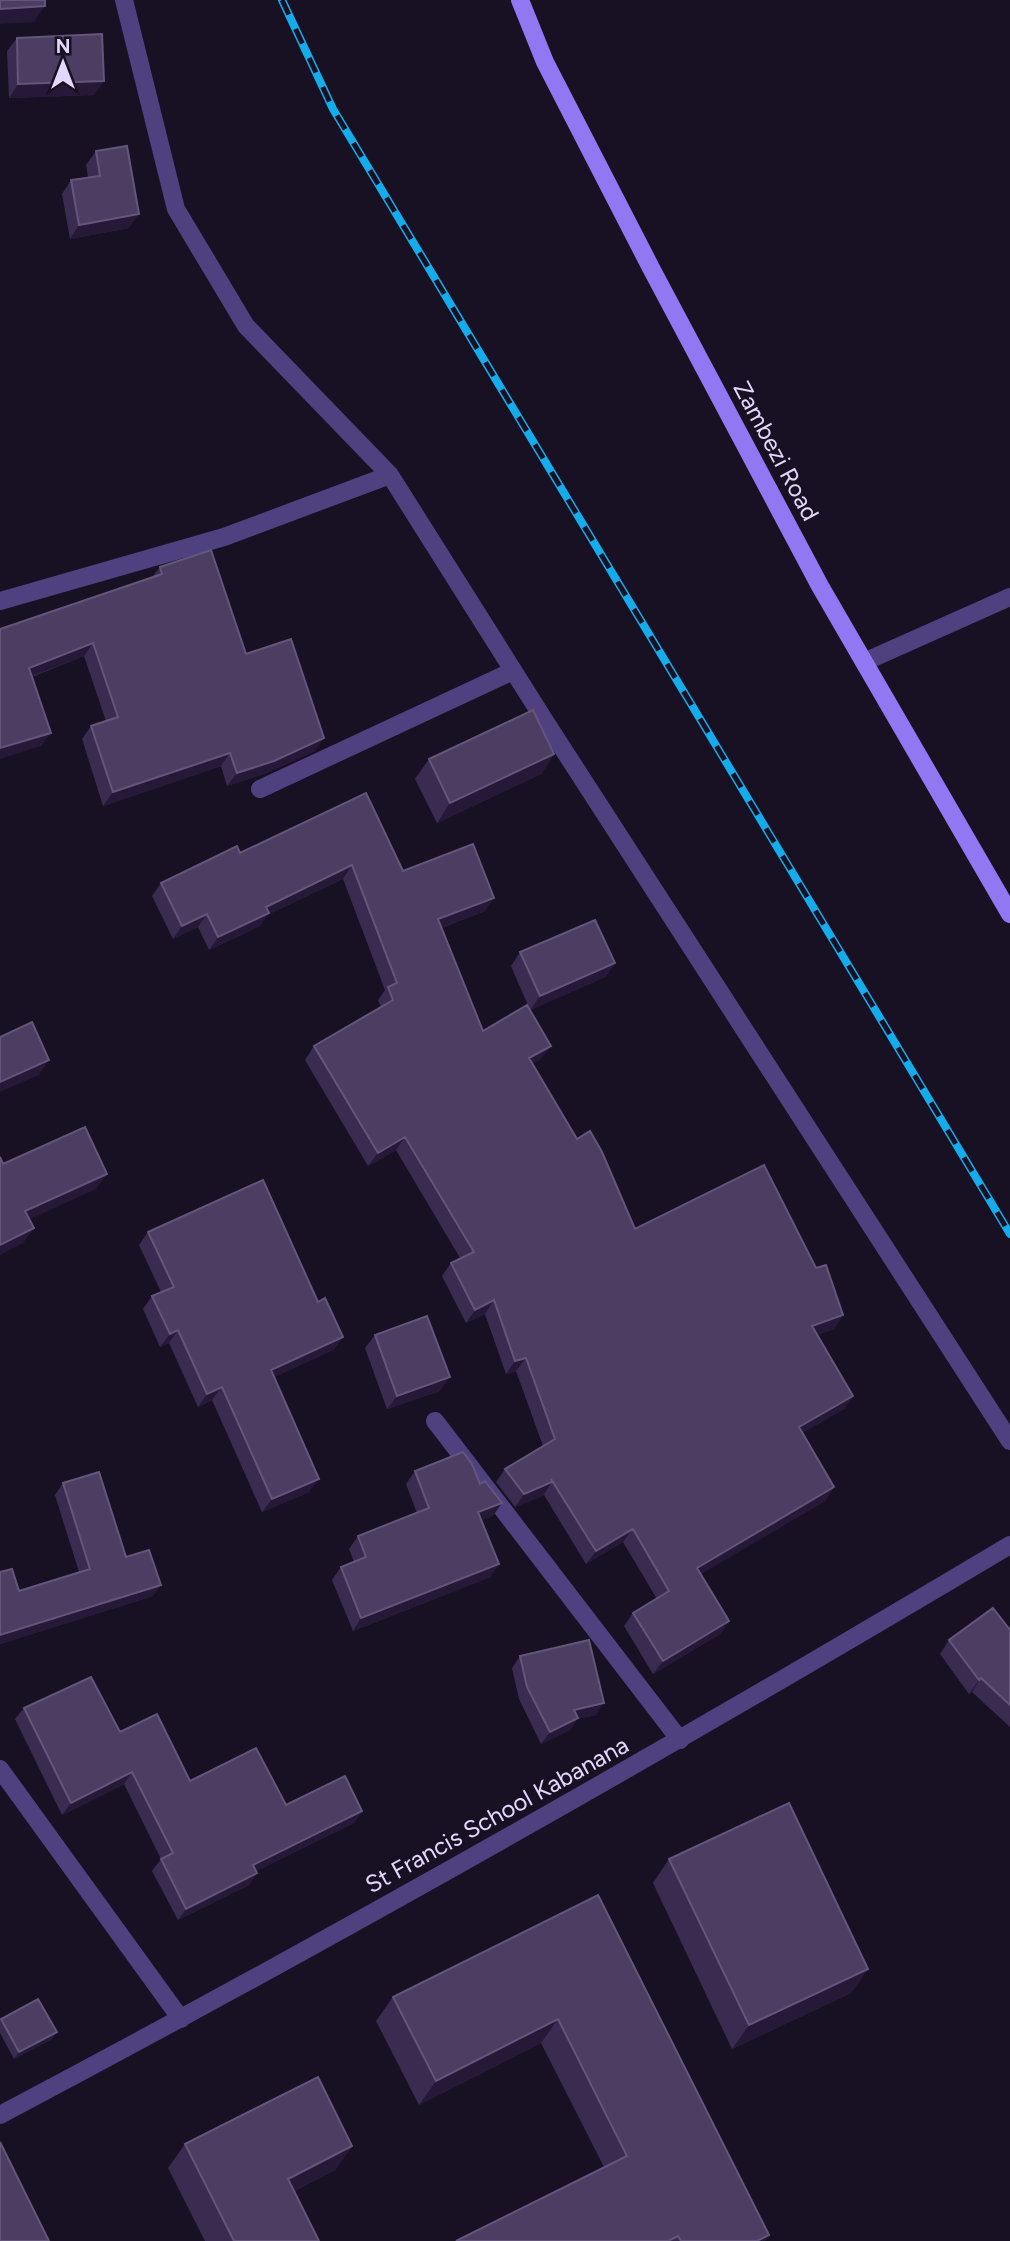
<svg xmlns="http://www.w3.org/2000/svg" width="1010" height="2241" viewBox="0 0 1010 2241" font-family="Figtree,sans-serif">
  <rect width="100%" height="100%" fill="#181124"/>
  <g fill="none" stroke-linecap="round" stroke-linejoin="round">
    <!-- minor -->
    <path stroke="#4f407f" stroke-width="18" d="M 124,0 L 176,209 L 246,326 L 390,475 L 545,721 L 1010,1441
      M 0,601 L 224,537 L 390,475
      M 864,662 L 1010,597
      M 260,789 L 513,671
      M 435,1421 L 680,1740
      M 0,1769 L 181,2019
      M 0,2115 C 342,1934 678,1743 1010,1545"/>
    <!-- secondary -->
    <path stroke="#9277f3" stroke-width="18" d="M 520,0 L 545,62 L 651,268 L 820,586 L 1010,914"/>
    <!-- rail casing -->
    <g stroke="#15aceb" stroke-width="8">
      <path id="rail" d="M 282,0 L 333,109 L 1010,1234"/>
    </g>
    <!-- rail -->
    <use href="#rail" stroke="#181124" stroke-width="5" stroke-dasharray="16" stroke-linecap="butt"/>
  </g>
  <!-- wall -->
  <path fill="#3a2c51" d="M 17,38 L 94,95 L 9,98 L 7,51 Z
    M 96,151 L 129,228 L 70,239 L 62,194 L 71,180 L 88,177 L 86,165 Z
    M 160,567 L 246,654 L 315,751 L 264,774 L 227,786 L 221,766 L 103,806 L 82,739 L 91,726 L 106,721 L 84,656 L 32,677 L 41,746 L 0,629 L 152,577 Z
    M 554,754 L 541,774 L 437,823 L 415,779 L 429,759 Z
    M 240,853 L 403,871 L 485,911 L 441,928 L 483,1031 L 541,1059 L 532,1064 L 577,1139 L 635,1229 L 816,1268 L 843,1315 L 834,1329 L 817,1335 L 853,1396 L 844,1409 L 802,1433 L 834,1487 L 825,1501 L 700,1574 L 729,1621 L 720,1634 L 653,1674 L 624,1626 L 633,1613 L 657,1599 L 623,1542 L 586,1564 L 544,1495 L 515,1507 L 496,1482 L 505,1469 L 543,1446 L 516,1371 L 506,1374 L 485,1314 L 466,1323 L 442,1276 L 451,1263 L 460,1258 L 396,1150 L 368,1166 L 305,1060 L 314,1046 L 381,1007 L 378,1000 L 385,990 L 343,879 L 267,915 L 260,926 L 209,950 L 198,927 L 173,939 L 152,896 L 161,883 Z
    M 520,952 L 615,963 L 605,977 L 530,1010 L 511,966 Z
    M 148,1232 L 318,1302 L 343,1337 L 333,1350 L 274,1377 L 309,1492 L 262,1512 L 212,1400 L 198,1407 L 169,1343 L 160,1347 L 143,1309 L 152,1296 L 161,1292 L 139,1245 Z
    M 375,1335 L 440,1391 L 387,1409 L 365,1348 Z
    M 415,1471 L 493,1516 L 481,1520 L 499,1564 L 490,1577 L 353,1631 L 332,1580 L 341,1567 L 354,1562 L 349,1549 L 358,1536 L 417,1513 L 406,1484 Z
    M 63,1483 L 126,1557 L 153,1596 L 0,1644 L 0,1572 L 19,1591 L 79,1572 L 55,1495 Z
    M 1010,1630 L 1010,1727 L 972,1692 L 969,1694 L 940,1654 L 949,1640 Z
    M 520,1656 L 596,1715 L 577,1719 L 570,1730 L 541,1744 L 519,1699 L 512,1668 Z
    M 24,1708 L 120,1732 L 190,1781 L 286,1805 L 362,1811 L 354,1823 L 256,1871 L 257,1873 L 249,1885 L 178,1920 L 152,1871 L 161,1859 L 124,1784 L 62,1815 L 15,1719 Z
    M 669,1859 L 868,1969 L 851,1993 L 732,2049 L 653,1883 Z
    M 598,1895 L 765,2241 L 456,2241 L 604,2167 L 541,2043 L 419,2105 L 376,2021 L 393,1997 Z
    M 1,2019 L 52,2039 L 14,2059 L 0,2033 L 0,2021 Z
    M 185,2144 L 352,2146 L 335,2170 L 294,2191 L 319,2241 L 205,2241 L 168,2168 Z"/>
  <!-- shaded-wall -->
  <path fill="#251937" d="M 45,6 L 34,22 L 0,24 L 0,9 Z
    M 104,81 L 94,95 L 9,98 L 18,84 Z
    M 139,214 L 129,228 L 70,239 L 79,225 Z
    M 93,643 L 84,656 L 19,681 L 29,668 Z
    M 51,733 L 41,746 L 0,759 L 0,748 Z
    M 324,738 L 315,751 L 264,774 L 227,786 L 237,773 Z
    M 230,753 L 221,766 L 103,806 L 113,792 Z
    M 554,754 L 541,774 L 437,823 L 450,803 Z
    M 352,865 L 343,879 L 267,915 L 260,926 L 209,950 L 218,937 L 266,907 Z
    M 494,898 L 485,911 L 429,932 L 438,919 Z
    M 207,914 L 198,927 L 173,939 L 182,926 Z
    M 615,963 L 605,977 L 530,1010 L 540,996 Z
    M 551,1046 L 541,1059 L 520,1072 L 529,1058 Z
    M 49,1060 L 39,1075 L 0,1092 L 0,1082 Z
    M 405,1137 L 396,1150 L 368,1166 L 378,1153 Z
    M 107,1174 L 96,1189 L 15,1226 L 25,1211 Z
    M 34,1228 L 23,1243 L 0,1255 L 0,1245 Z
    M 494,1300 L 485,1314 L 466,1323 L 475,1310 Z
    M 843,1315 L 834,1329 L 803,1340 L 812,1326 Z
    M 178,1330 L 169,1343 L 160,1347 L 170,1334 Z
    M 343,1337 L 333,1350 L 261,1383 L 271,1370 Z
    M 526,1358 L 516,1371 L 506,1374 L 515,1361 Z
    M 450,1377 L 440,1391 L 387,1409 L 397,1396 Z
    M 222,1387 L 212,1400 L 198,1407 L 207,1394 Z
    M 853,1396 L 844,1409 L 789,1441 L 799,1427 Z
    M 319,1479 L 309,1492 L 262,1512 L 272,1499 Z
    M 552,1482 L 543,1496 L 515,1507 L 524,1494 Z
    M 834,1487 L 825,1501 L 688,1582 L 697,1568 Z
    M 502,1503 L 493,1516 L 469,1525 L 478,1512 Z
    M 633,1529 L 623,1542 L 586,1564 L 596,1551 Z
    M 499,1564 L 490,1577 L 353,1631 L 361,1618 Z
    M 161,1585 L 153,1596 L 0,1644 L 0,1635 Z
    M 729,1621 L 720,1634 L 653,1674 L 663,1661 Z
    M 981,1678 L 972,1692 L 969,1694 L 979,1680 Z
    M 604,1703 L 596,1715 L 577,1719 L 570,1730 L 541,1744 L 550,1732 L 574,1710 Z
    M 132,1772 L 124,1784 L 62,1815 L 71,1803 Z
    M 362,1811 L 354,1823 L 245,1877 L 253,1865 Z
    M 257,1873 L 249,1885 L 178,1920 L 186,1909 Z
    M 868,1969 L 851,1993 L 732,2049 L 749,2025 Z
    M 558,2019 L 541,2043 L 419,2105 L 436,2081 Z
    M 57,2032 L 52,2039 L 14,2059 L 19,2052 Z
    M 352,2146 L 335,2170 L 271,2202 L 288,2179 Z
    M 769,2235 L 765,2241 L 757,2241 Z"/>
  <!-- building -->
  <path fill="#4c3e63" stroke="#64567b" stroke-width="2" d="M 0,0 L 45,0 L 45,6 L 0,9 Z
    M 102,34 L 104,81 L 18,84 L 17,38 Z
    M 127,146 L 139,214 L 79,225 L 71,180 L 100,176 L 96,151 Z
    M 211,550 L 246,654 L 291,639 L 324,738 L 274,761 L 237,773 L 230,753 L 113,792 L 91,726 L 118,717 L 93,643 L 29,668 L 51,733 L 0,748 L 0,629 L 162,574 L 160,567 Z
    M 533,710 L 554,754 L 450,803 L 429,759 Z
    M 366,793 L 403,871 L 473,844 L 494,898 L 438,919 L 483,1031 L 527,1005 L 551,1046 L 529,1058 L 577,1139 L 590,1131 L 602,1152 L 635,1229 L 764,1165 L 816,1268 L 826,1265 L 843,1315 L 812,1326 L 853,1396 L 799,1427 L 834,1487 L 697,1568 L 729,1621 L 663,1661 L 633,1613 L 669,1591 L 633,1529 L 596,1551 L 551,1479 L 552,1482 L 524,1494 L 505,1469 L 555,1439 L 526,1358 L 515,1361 L 494,1300 L 475,1310 L 451,1263 L 474,1252 L 405,1137 L 378,1153 L 314,1046 L 393,1000 L 388,987 L 397,983 L 352,865 L 266,907 L 269,913 L 218,937 L 207,914 L 182,926 L 161,883 L 237,846 L 240,853 Z
    M 595,920 L 615,963 L 540,996 L 520,952 Z
    M 32,1022 L 49,1060 L 0,1082 L 0,1037 Z
    M 85,1127 L 107,1174 L 25,1211 L 34,1228 L 0,1245 L 0,1157 L 3,1164 Z
    M 263,1180 L 318,1302 L 325,1298 L 343,1337 L 271,1370 L 319,1479 L 272,1499 L 222,1387 L 207,1394 L 178,1330 L 170,1334 L 152,1296 L 174,1287 L 148,1232 Z
    M 427,1316 L 450,1377 L 397,1396 L 375,1335 Z
    M 463,1452 L 472,1464 L 480,1484 L 485,1481 L 502,1503 L 478,1512 L 499,1564 L 361,1618 L 341,1567 L 366,1557 L 358,1536 L 429,1508 L 415,1471 Z
    M 99,1472 L 126,1557 L 149,1550 L 161,1585 L 0,1635 L 0,1572 L 12,1569 L 19,1591 L 90,1569 L 63,1483 Z
    M 993,1608 L 1010,1630 L 1010,1705 L 981,1678 L 979,1680 L 949,1640 Z
    M 589,1640 L 604,1703 L 574,1710 L 578,1718 L 550,1732 L 527,1687 L 520,1656 Z
    M 91,1677 L 120,1732 L 157,1714 L 190,1781 L 256,1748 L 286,1805 L 345,1776 L 362,1811 L 253,1865 L 257,1873 L 186,1909 L 161,1859 L 173,1853 L 132,1772 L 71,1803 L 24,1708 Z
    M 789,1803 L 868,1969 L 749,2025 L 669,1859 Z
    M 598,1895 L 769,2235 L 757,2241 L 681,2241 L 678,2236 L 668,2241 L 456,2241 L 627,2156 L 558,2019 L 436,2081 L 393,1997 Z
    M 38,1999 L 57,2032 L 19,2052 L 1,2019 Z
    M 318,2077 L 352,2146 L 288,2179 L 319,2241 L 234,2241 L 185,2144 Z
    M 0,2142 L 49,2241 L 0,2241 Z"/>
  <g text-anchor="middle" stroke-width="5" stroke-linejoin="round" paint-order="stroke">
    <!-- street labels -->
    <g font-size="24" fill="#e3d8fc" stroke="#181124">
      <text transform="translate(776 451) rotate(62)" y="8">Zambezi Road</text>
      <text transform="translate(497 1815) rotate(-29)" y="8">St Francis School Kabanana</text>
    </g>
  </g>
  <!-- north arrow -->
  <g transform="translate(63 63)" stroke="#181124" stroke-width="5" paint-order="stroke">
  <path d="M0-5L12 26L0 18L-12 26Z" fill="#e3d8fc"/>
  <text y="-10" font-size="19" font-weight="bold" text-anchor="middle" fill="#e3d8fc">N</text>
  </g>
</svg>
